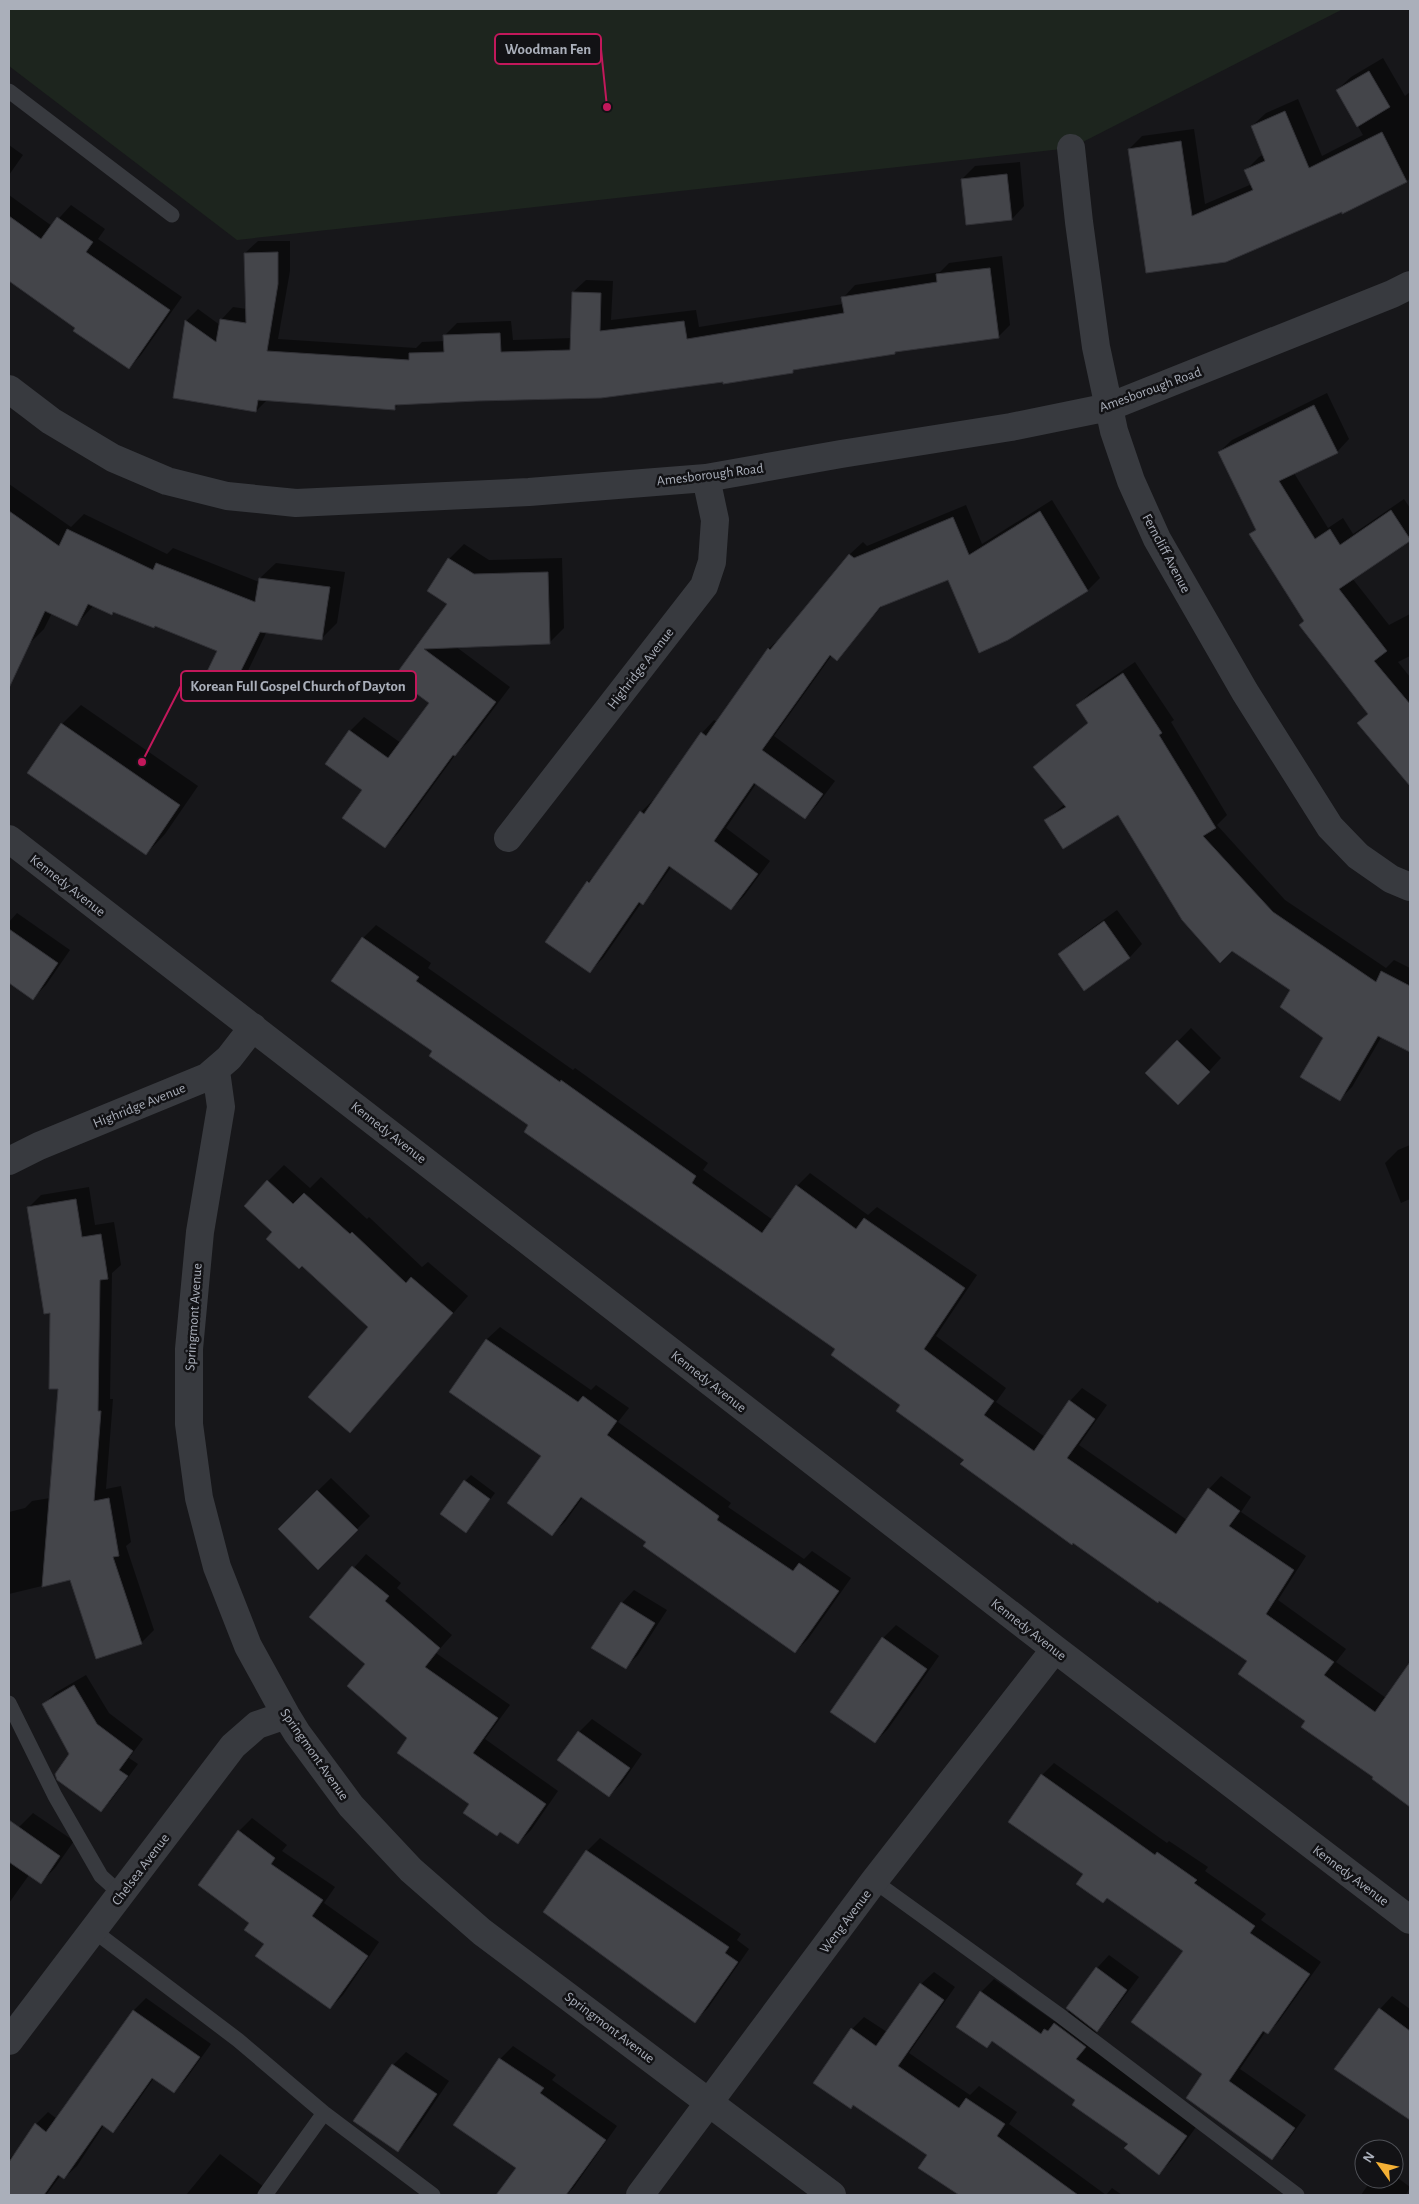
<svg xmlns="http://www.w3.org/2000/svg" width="1419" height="2204" viewBox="0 0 1419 2204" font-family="'Alegreya Sans',sans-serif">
  <rect width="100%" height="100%" fill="#17171a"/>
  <!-- green -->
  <path fill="#1d251e" d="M 9,9 L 1343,9 L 1071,148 L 237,240 L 9,66 Z"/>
  <!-- shadow -->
  <path fill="#0007" d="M 1383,58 L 1405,96 L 1410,92 L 1410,179 L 1343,212 L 1342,210 L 1226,260 L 1129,149 L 1142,136 L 1194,129 L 1205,204 L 1252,184 L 1246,170 L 1259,157 L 1264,154 L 1252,126 L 1266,113 L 1298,99 L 1322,156 L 1363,135 L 1337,90 L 1351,77 Z
    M 9,145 L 23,155 L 9,175 Z
    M 1020,162 L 1024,206 L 1012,219 L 962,179 L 975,166 Z
    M 9,195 L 52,226 L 71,205 L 105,229 L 98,239 L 182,297 L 141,355 L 129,368 L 77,328 L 9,280 Z
    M 258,241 L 290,241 L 290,271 L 278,339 L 416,348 L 422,342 L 445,341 L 445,335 L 457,323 L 511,321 L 513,340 L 572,338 L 573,292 L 586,280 L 613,281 L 611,320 L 696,310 L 699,327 L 843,304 L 843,298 L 855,285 L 940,272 L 949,263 L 1002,256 L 1010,325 L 998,337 L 897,350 L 895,353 L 796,368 L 792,371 L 724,381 L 399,404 L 394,409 L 267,400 L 256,411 L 186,321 L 198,309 L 220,325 L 221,320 L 233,307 L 247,309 L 245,253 Z
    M 1327,393 L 1349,439 L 1337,452 L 1294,473 L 1328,528 L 1343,518 L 1353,534 L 1404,499 L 1410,508 L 1410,540 L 1352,578 L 1389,625 L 1410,614 L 1410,656 L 1398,662 L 1410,677 L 1410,777 L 1305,620 L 1251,534 L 1257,529 L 1219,452 L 1232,440 Z
    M 9,484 L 71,527 L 84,514 L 167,554 L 173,548 L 259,582 L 260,578 L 276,563 L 345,572 L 337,623 L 321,639 L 267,631 L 245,677 L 229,693 L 219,650 L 155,625 L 114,611 L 111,614 L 94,605 L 77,624 L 52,613 L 44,629 L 28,645 L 9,635 L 9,580 L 12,574 L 9,572 Z
    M 1052,500 L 1100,578 L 1088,590 L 1007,639 L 949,578 L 883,605 L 836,659 L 832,655 L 774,736 L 835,781 L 817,805 L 805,818 L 756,784 L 726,828 L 770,861 L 744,896 L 731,909 L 672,866 L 655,890 L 642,902 L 603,958 L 590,971 L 588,882 L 600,870 L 641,812 L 653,800 L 655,801 L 702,733 L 714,720 L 717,722 L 768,649 L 782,637 L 850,554 L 863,542 L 867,546 L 966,505 L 982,544 Z
    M 464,544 L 489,560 L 562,558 L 564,628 L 550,642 L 455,646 L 510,687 L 470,740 L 456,754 L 399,832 L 385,847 L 364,789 L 350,731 L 364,717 L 401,743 L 431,702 L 396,677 L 449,603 L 449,559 Z
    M 1135,662 L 1174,720 L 1171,722 L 1227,815 L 1217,825 L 1285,900 L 1386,968 L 1394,960 L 1410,968 L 1410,1050 L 1382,1036 L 1352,1087 L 1340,1099 L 1325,1037 L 1292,990 L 1119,813 L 1046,820 L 1065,804 L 1035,767 L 1089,722 L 1078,705 L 1090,693 Z
    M 81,705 L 198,786 L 165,834 L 146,854 L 62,724 Z
    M 1117,910 L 1142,944 L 1130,957 L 1084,989 L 1060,955 L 1073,942 Z
    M 17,913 L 70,950 L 46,985 L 33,998 L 9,981 L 9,922 Z
    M 376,925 L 431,963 L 428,968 L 573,1070 L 575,1068 L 708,1163 L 703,1170 L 773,1220 L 797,1186 L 810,1173 L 868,1215 L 877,1207 L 977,1275 L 936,1336 L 1006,1388 L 996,1402 L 1045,1437 L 1070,1401 L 1082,1388 L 1107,1405 L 1079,1445 L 1187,1520 L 1209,1489 L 1221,1476 L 1251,1497 L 1241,1512 L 1306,1556 L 1278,1600 L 1346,1649 L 1336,1662 L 1386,1698 L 1410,1665 L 1410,1806 L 1374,1779 L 1375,1777 L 1307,1721 L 1249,1661 L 965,1459 L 837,1349 L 530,1125 L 434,1051 L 333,980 L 363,938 Z
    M 1191,1028 L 1221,1058 L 1191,1091 L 1147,1073 Z
    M 1410,1145 L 1410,1199 L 1401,1203 L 1385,1163 L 1398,1150 Z
    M 284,1165 L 310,1188 L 321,1177 L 367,1219 L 369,1217 L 422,1267 L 428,1262 L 468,1296 L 366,1415 L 350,1431 L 370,1327 L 274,1232 L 268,1181 Z
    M 89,1187 L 95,1225 L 114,1222 L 121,1265 L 112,1273 L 110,1399 L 113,1399 L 106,1489 L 121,1486 L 131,1542 L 126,1546 L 154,1630 L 141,1643 L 71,1579 L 9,1594 L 9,1512 L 25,1508 L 32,1501 L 50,1498 L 60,1387 L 51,1312 L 28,1208 L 41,1195 Z
    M 500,1327 L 591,1390 L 596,1385 L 629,1408 L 618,1422 L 731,1503 L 728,1507 L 804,1559 L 812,1551 L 851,1578 L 808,1639 L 795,1652 L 647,1541 L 583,1497 L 565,1522 L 552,1534 L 542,1455 L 451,1392 L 487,1339 Z
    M 471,1475 L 495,1493 L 466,1531 L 465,1481 Z
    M 331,1478 L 370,1516 L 318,1568 L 279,1529 Z
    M 366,1554 L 401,1583 L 397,1588 L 452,1635 L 436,1653 L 510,1705 L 485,1739 L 558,1791 L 531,1830 L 518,1843 L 471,1804 L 409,1738 L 367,1664 L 311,1617 Z
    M 634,1590 L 667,1610 L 638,1655 L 625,1668 L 622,1603 Z
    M 896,1625 L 939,1656 L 888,1729 L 875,1742 L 883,1638 Z
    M 86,1675 L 109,1713 L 143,1739 L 129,1758 L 138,1764 L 112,1799 L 101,1811 L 43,1705 L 55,1693 Z
    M 592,1719 L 642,1754 L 622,1783 L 609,1796 L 579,1732 Z
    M 1054,1763 L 1167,1843 L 1169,1841 L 1208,1867 L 1205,1871 L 1266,1914 L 1261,1920 L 1321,1962 L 1279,2021 L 1268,2033 L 1266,2031 L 1240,2069 L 1306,2115 L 1284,2146 L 1272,2158 L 1204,2074 L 1185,1951 L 1085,1874 L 1042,1775 Z
    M 33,1813 L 74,1841 L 55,1868 L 40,1883 L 29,1875 L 9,1903 L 9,1842 L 19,1827 Z
    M 252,1818 L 287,1845 L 282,1851 L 335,1887 L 324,1903 L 379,1942 L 343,1995 L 330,2008 L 266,1943 L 251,1923 L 239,1831 Z
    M 600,1838 L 741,1934 L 737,1940 L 749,1949 L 708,2008 L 695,2021 L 545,1912 L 587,1851 Z
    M 1109,1955 L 1139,1977 L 1109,2017 L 1095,2032 L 1097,2033 L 1088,2046 L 1199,2123 L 1172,2160 L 1159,2173 L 1130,2144 L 1077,2099 L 993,2040 L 987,2046 L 957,2026 L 981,1992 L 994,1979 L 1054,2021 L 1058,2017 L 1061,2018 L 1070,2010 L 1097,1968 Z
    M 934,1972 L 955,1987 L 909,2053 L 970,2095 L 979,2086 L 1017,2112 L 1009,2124 L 1106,2195 L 1112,2188 L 1122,2195 L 961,2195 L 920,2167 L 928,2155 L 852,2029 L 864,2017 L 887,2032 L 921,1984 Z
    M 1392,1996 L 1410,2009 L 1410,2119 L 1336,2069 L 1380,2009 Z
    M 146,1998 L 211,2044 L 186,2079 L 174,2092 L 154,2078 L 125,2119 L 113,2131 L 104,2125 L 77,2166 L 64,2178 L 61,2175 L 46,2195 L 9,2195 L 9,2159 L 19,2149 L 36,2124 L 48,2112 L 57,2119 L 134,2010 Z
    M 513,2046 L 556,2075 L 552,2080 L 617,2126 L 574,2187 L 566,2195 L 516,2195 L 504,2187 L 518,2167 L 454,2125 L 500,2059 Z
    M 406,2052 L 449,2081 L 411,2137 L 398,2150 L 355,2120 L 393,2065 Z
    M 220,2154 L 264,2187 L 273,2195 L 186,2195 Z
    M 1394,2175 L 1410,2187 L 1406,2195 L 1361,2195 L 1372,2179 L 1394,2179 Z"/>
  <!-- building -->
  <path fill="#44454a" stroke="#313136" d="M 1369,71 L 1390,107 L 1357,127 L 1336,90 Z
    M 1285,111 L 1309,168 L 1382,132 L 1407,182 L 1342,214 L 1342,212 L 1226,262 L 1146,273 L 1128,149 L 1181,141 L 1192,216 L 1253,190 L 1244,170 L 1265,161 L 1251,126 Z
    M 1007,174 L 1012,220 L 966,225 L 961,179 Z
    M 9,216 L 41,239 L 57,217 L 93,242 L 86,252 L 170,310 L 129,369 L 73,331 L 75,328 L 9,281 Z
    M 278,252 L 278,284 L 267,351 L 409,360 L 409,353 L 444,352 L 443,335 L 500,333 L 501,352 L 570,350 L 572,292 L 601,293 L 600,331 L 684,321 L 687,339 L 844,313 L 841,297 L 937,282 L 936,274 L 990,268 L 999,338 L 895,352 L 895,354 L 793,370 L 793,373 L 723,384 L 723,382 L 601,398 L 476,401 L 395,405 L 395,410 L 258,400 L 256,412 L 173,398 L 185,320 L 216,342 L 220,319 L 246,323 L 244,253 Z
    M 1314,405 L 1338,453 L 1279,481 L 1315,539 L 1330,529 L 1340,545 L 1391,510 L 1410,539 L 1410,541 L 1339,589 L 1387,651 L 1374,661 L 1410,704 L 1410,786 L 1357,723 L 1368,714 L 1299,625 L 1304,621 L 1249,534 L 1256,530 L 1218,452 Z
    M 9,511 L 59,546 L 67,529 L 153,570 L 156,563 L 255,602 L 259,578 L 330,587 L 322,640 L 260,632 L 229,695 L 202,682 L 217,651 L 155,626 L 154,628 L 113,612 L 112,615 L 88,604 L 77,626 L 45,611 L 9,688 Z
    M 1040,511 L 1088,591 L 1008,640 L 979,653 L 948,580 L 880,607 L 837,661 L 830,655 L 762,750 L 823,794 L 805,819 L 754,783 L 714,841 L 758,874 L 731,910 L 669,866 L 643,905 L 639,902 L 590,973 L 545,942 L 587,881 L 589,883 L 640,811 L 644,814 L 701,732 L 706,736 L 768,648 L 770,650 L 849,554 L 854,558 L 953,517 L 969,555 Z
    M 448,558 L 474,574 L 548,572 L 550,644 L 424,649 L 496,702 L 455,756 L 453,755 L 385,848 L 342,818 L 362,790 L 325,764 L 349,730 L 388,758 L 429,703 L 394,677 L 447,604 L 427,591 Z
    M 1123,673 L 1162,733 L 1159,735 L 1216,828 L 1203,836 L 1273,912 L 1376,982 L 1381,971 L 1410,986 L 1410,1052 L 1378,1036 L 1340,1101 L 1300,1077 L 1323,1038 L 1280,1007 L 1290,990 L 1232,951 L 1220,963 L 1182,920 L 1118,815 L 1063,849 L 1044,820 L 1066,807 L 1033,767 L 1088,723 L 1076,705 Z
    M 61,723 L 180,805 L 146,855 L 27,773 Z
    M 1104,921 L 1130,958 L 1084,991 L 1058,954 Z
    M 9,929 L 58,963 L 33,1000 L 9,983 Z
    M 362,937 L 419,977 L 416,981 L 560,1082 L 561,1080 L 696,1176 L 692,1183 L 762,1233 L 796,1185 L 856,1229 L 864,1218 L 965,1288 L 924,1349 L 994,1401 L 984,1415 L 1034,1451 L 1069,1400 L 1095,1419 L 1067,1458 L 1176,1534 L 1208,1488 L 1240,1511 L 1229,1526 L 1294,1570 L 1266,1614 L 1334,1662 L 1324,1675 L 1375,1712 L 1410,1662 L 1410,1807 L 1372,1779 L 1373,1777 L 1301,1727 L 1305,1721 L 1238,1674 L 1247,1661 L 1159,1601 L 1158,1603 L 1073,1543 L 1072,1545 L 960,1464 L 964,1460 L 896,1411 L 900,1405 L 831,1355 L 835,1349 L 524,1132 L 528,1125 L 429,1056 L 432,1051 L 331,981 Z
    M 1177,1040 L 1210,1072 L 1178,1105 L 1145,1073 Z
    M 267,1180 L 293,1204 L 304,1193 L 350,1234 L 352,1232 L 406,1283 L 411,1277 L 453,1313 L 350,1433 L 308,1397 L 368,1327 L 302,1266 L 299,1269 L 266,1239 L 272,1232 L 244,1206 Z
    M 76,1199 L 82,1237 L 101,1234 L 108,1279 L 100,1280 L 98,1411 L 101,1411 L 94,1501 L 109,1498 L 119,1556 L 113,1557 L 142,1644 L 96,1659 L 70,1580 L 42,1587 L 58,1389 L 49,1389 L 50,1313 L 44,1314 L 27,1207 Z
    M 486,1339 L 578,1402 L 583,1396 L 617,1421 L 607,1435 L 719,1516 L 717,1520 L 793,1571 L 799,1563 L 839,1591 L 795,1653 L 643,1546 L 646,1542 L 581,1497 L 552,1536 L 507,1503 L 541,1456 L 449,1392 Z
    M 464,1480 L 490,1499 L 466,1533 L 440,1514 Z
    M 317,1490 L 358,1530 L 318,1570 L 278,1529 Z
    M 352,1566 L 389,1596 L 385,1601 L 440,1648 L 425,1667 L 498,1718 L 473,1753 L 546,1804 L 518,1844 L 500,1832 L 497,1836 L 463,1813 L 469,1804 L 397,1753 L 407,1738 L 347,1686 L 365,1664 L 309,1617 Z
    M 621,1602 L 655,1623 L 626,1669 L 591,1648 Z
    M 882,1637 L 927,1669 L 875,1743 L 830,1712 Z
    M 74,1685 L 97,1724 L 133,1751 L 119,1770 L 128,1776 L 101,1812 L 57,1780 L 55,1774 L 69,1754 L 42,1704 Z
    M 578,1731 L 630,1768 L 609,1797 L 557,1760 Z
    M 1041,1774 L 1155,1855 L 1157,1852 L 1197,1880 L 1194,1883 L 1255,1926 L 1250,1933 L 1310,1974 L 1268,2034 L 1263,2031 L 1229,2081 L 1295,2128 L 1272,2160 L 1186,2098 L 1202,2074 L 1131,2022 L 1183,1951 L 1107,1898 L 1103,1903 L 1076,1884 L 1083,1874 L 1008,1822 Z
    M 9,1820 L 60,1856 L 41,1884 L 9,1862 Z
    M 238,1830 L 275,1858 L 271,1864 L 323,1900 L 312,1916 L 368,1956 L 330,2009 L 255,1956 L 264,1944 L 244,1930 L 249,1923 L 198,1885 Z
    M 586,1850 L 729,1947 L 725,1953 L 738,1962 L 695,2023 L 543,1912 Z
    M 1096,1967 L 1127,1990 L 1097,2032 L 1066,2008 Z
    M 920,1983 L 944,2000 L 898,2066 L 959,2108 L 966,2098 L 1005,2124 L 997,2136 L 1078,2195 L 959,2195 L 918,2168 L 927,2155 L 853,2105 L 851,2109 L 813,2083 L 851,2028 L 876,2046 Z
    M 980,1991 L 1041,2034 L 1044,2029 L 1048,2031 L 1054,2023 L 1086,2047 L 1076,2059 L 1187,2136 L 1159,2175 L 1124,2148 L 1128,2144 L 1072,2105 L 1075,2100 L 992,2041 L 987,2048 L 956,2027 Z
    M 1379,2008 L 1410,2031 L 1410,2120 L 1334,2069 Z
    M 133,2010 L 200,2057 L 174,2093 L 152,2078 L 113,2133 L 102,2125 L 64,2179 L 58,2175 L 44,2195 L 9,2195 L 9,2162 L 35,2123 L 46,2132 Z
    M 499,2058 L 544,2088 L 540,2093 L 606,2140 L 566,2195 L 496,2195 L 516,2168 L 453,2125 Z
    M 392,2064 L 437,2094 L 398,2152 L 353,2121 Z"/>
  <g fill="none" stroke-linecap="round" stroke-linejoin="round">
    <!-- service -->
    <path stroke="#383a3f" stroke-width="15" d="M 9,91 L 172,215
      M 9,1703 L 55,1796 L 101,1876 L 122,1895
      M 874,1881 L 1058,2014 L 1297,2195
      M 94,1931 L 238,2040 L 324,2113 L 433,2195
      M 265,2195 L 324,2113"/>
    <!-- minor -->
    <path stroke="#383a3f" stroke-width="28" d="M 1071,148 L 1079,222 L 1096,347 L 1114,431 L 1131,481 L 1157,539 L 1245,692 L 1330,827 L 1358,856 L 1391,879 L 1410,887
      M 9,389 L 51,421 L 113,458 L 167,481 L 227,496 L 296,503 L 529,492 L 706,478 L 841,454 L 1011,427 L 1109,407 L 1392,294 L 1410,285
      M 508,838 L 704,586 L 712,562 L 715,520 L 706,478
      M 9,839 L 1055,1649 L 1410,1920
      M 216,1071 L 221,1107 L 200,1232 L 189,1349 L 189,1424 L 199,1498 L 217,1567 L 248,1646 L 286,1715 L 297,1733 L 351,1806 L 411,1870 L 482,1932 L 832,2195
      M 9,1161 L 39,1146 L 207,1077 L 229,1058 L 253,1027
      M 9,2041 L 233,1746 L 257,1725 L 286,1715
      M 640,2195 L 874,1881 L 1055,1649"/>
  </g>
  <g text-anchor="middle" stroke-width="5" stroke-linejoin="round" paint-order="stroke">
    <!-- street labels -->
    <g font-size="14" fill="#aaafba" stroke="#121215">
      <text transform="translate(1150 389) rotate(-20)" y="5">Amesborough Road</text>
      <text transform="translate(710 474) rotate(-7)" y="5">Amesborough Road</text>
      <text transform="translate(1167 553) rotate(62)" y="5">Ferncliff Avenue</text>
      <text transform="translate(640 668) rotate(-52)" y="5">Highridge Avenue</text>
      <text transform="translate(68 885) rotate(38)" y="5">Kennedy Avenue</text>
      <text transform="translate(139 1105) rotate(-22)" y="5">Highridge Avenue</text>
      <text transform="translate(389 1132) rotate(38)" y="5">Kennedy Avenue</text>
      <text transform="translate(193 1317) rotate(-86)" y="5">Springmont Avenue</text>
      <text transform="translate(709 1381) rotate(38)" y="5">Kennedy Avenue</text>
      <text transform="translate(1029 1629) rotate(38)" y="5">Kennedy Avenue</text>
      <text transform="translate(315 1754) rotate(55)" y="5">Springmont Avenue</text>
      <text transform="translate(140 1869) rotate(-53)" y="5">Chelsea Avenue</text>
      <text transform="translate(1351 1875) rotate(37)" y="5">Kennedy Avenue</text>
      <text transform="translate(845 1921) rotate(-53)" y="5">Weng Avenue</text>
      <text transform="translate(610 2027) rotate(37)" y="5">Springmont Avenue</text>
    </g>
  </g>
  <!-- callouts -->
  <path fill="none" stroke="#c2185b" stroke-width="2" d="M607 107L601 49M142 762L181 686"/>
  <g fill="#c2185b" stroke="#121215" stroke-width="2">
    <circle cx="607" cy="107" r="5"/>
    <circle cx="142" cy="762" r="5"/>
  </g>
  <g fill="#121215" stroke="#c2185b" stroke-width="2">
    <rect x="495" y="34" width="106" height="30" rx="5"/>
    <rect x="181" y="671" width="235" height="30" rx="5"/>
  </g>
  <g font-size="15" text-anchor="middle" font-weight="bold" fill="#aaafba">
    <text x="548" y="54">Woodman Fen</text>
    <text x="298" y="691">Korean Full Gospel Church of Dayton</text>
  </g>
  <!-- border -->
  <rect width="1419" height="2204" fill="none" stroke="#aaafba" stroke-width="20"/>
  <!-- north arrow -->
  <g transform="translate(1379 2164) rotate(303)"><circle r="24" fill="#121215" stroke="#4f5157"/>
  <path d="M0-4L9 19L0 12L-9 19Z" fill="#f4b035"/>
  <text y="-8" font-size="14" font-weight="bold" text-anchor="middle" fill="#aaafba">N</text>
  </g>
</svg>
